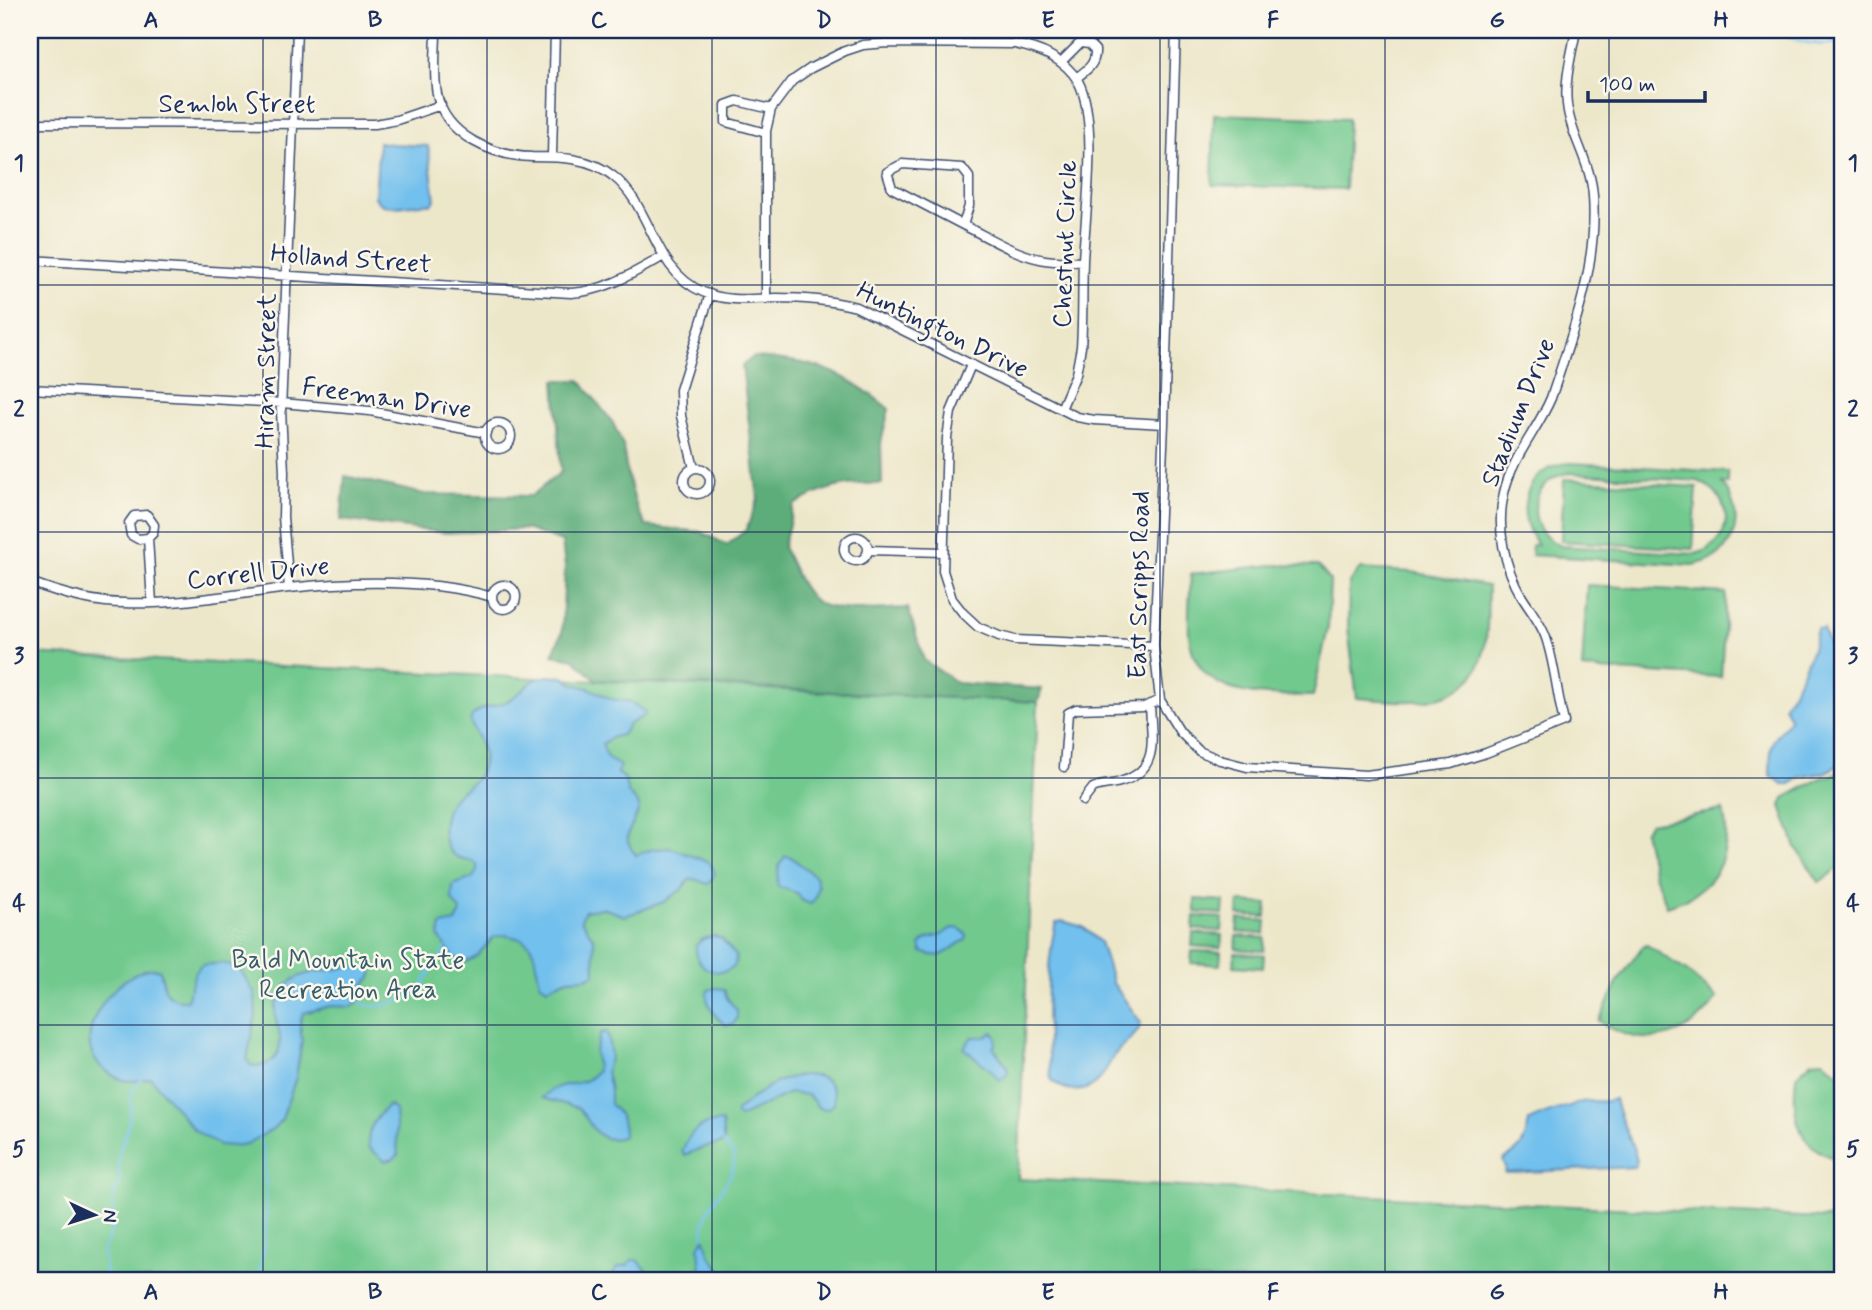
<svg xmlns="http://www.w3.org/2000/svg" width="1872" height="1310" viewBox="0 0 1872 1310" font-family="Mynerve,sans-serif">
  <rect width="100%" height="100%" fill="#fbf7ec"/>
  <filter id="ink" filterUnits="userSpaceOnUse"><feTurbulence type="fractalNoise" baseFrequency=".0143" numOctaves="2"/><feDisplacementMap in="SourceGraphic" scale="14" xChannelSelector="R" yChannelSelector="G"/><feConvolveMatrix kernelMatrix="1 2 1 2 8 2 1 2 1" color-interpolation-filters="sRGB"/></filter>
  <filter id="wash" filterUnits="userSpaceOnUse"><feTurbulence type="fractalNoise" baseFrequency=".00686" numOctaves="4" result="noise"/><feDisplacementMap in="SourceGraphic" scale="28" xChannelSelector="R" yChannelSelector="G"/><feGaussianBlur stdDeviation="1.57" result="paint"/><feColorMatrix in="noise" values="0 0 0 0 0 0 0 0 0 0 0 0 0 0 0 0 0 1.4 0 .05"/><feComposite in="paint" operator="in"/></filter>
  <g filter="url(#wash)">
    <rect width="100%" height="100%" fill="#ede7ca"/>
    <!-- green -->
    <path fill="#71c98e" stroke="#467c76" stroke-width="2" fill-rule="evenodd" d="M 1214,114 L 1348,119 L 1345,189 L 1212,185 Z
      M 1571,463 L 1728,472 L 1728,483 L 1722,483 C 1748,516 1736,559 1692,565 L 1531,555 L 1532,545 L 1538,545 C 1511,512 1526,465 1571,463 ZM 1568,473 L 1698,481 C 1736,497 1735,544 1695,554 L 1561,546 C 1524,532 1527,480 1568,473 Z
      M 1564,479 L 1697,487 L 1693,549 L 1561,541 Z
      M 1272,565 L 1318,566 L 1330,580 L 1328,628 L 1313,696 C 1263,695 1195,701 1189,634 C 1188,614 1190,594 1191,574 Z
      M 1360,569 L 1412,572 L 1488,586 C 1487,606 1489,630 1484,651 C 1470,712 1404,702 1357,698 L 1348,629 L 1349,583 Z
      M 1587,585 L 1726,593 L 1721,677 L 1582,669 Z
      M 30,654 L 1038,702 L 1018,1179 L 1842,1219 L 1842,1280 L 30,1280 Z
      M 1842,772 L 1842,866 L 1819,882 L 1796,847 L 1781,806 L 1784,798 L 1819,779 Z
      M 1723,810 C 1734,858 1714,892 1667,906 L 1654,875 L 1644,831 L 1650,823 Z
      M 1195,899 L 1224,901 L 1223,914 L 1195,912 Z
      M 1239,902 L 1267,904 L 1266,917 L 1238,915 Z
      M 1194,916 L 1223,918 L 1222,931 L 1193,929 Z
      M 1238,919 L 1266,921 L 1265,934 L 1237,932 Z
      M 1193,933 L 1222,935 L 1221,948 L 1192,946 Z
      M 1237,936 L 1265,938 L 1264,951 L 1236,949 Z
      M 1647,945 L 1688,972 L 1717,998 C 1688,1041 1642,1051 1599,1021 L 1618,981 L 1642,947 Z
      M 1192,951 L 1221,952 L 1220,965 L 1191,963 Z
      M 1235,953 L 1264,955 L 1263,968 L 1234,966 Z
      M 1823,1060 L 1842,1076 L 1842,1154 L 1834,1158 C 1795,1146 1792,1111 1796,1076 L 1812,1061 Z"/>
    <!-- forest -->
    <path fill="#5cad79" stroke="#3c6e6c" stroke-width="2" d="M 753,357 C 815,361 841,369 889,409 L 881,443 L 882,484 C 845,482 826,487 794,505 L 783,547 C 792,565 800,587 814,600 C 831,615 886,609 908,608 L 924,660 L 957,683 L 1042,689 L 1038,702 L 596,680 L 574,659 L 552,655 L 562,633 L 565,567 L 562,542 L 526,529 L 447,533 L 341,520 L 345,476 L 424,494 L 531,496 L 561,472 L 555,380 L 580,380 L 613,423 L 623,445 L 627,473 L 638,511 L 646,526 L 701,532 L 727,545 L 746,530 L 758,499 L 742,366 Z"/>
    <!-- water -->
    <path fill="#72c0ed" stroke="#4678a6" stroke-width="2" d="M 379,142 C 396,146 411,144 428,146 L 435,200 L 431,204 C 414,201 384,216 375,197 Z
      M 1817,629 L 1823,629 C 1827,642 1830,650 1842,656 L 1842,764 L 1823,773 L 1801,777 L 1790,784 L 1783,784 L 1770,775 L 1771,748 L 1774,740 L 1790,719 L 1784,705 L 1796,686 L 1811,652 Z
      M 548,676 L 564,677 L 573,684 L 589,688 L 611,699 L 630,702 L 644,711 L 645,715 L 628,725 L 622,735 L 613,737 L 602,744 L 608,759 L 620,766 L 618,774 L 624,777 L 628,793 L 639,805 C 638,827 616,832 636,855 L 653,849 L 671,848 L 709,862 L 715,873 L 710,883 L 707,884 L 695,879 L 689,880 L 681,890 L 664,902 L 625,916 L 603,908 L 585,911 L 581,920 L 594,939 L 595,974 L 586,978 L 568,979 L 547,988 L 540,983 L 534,954 L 530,945 L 521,939 L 505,935 L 494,937 L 476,957 L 466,962 L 454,958 L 439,937 L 441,925 L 456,922 L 461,912 L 452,900 L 453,885 C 465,879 478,882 477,864 C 469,858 460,861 453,854 C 437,840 443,809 456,795 C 464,787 475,784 480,773 C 492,745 469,734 471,717 C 483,704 498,708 511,699 C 526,690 528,679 548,676 Z
      M 785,856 L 791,857 L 815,876 L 818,886 L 816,897 L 811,904 L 802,901 L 797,893 L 777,886 L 779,865 Z
      M 1062,921 L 1083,927 L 1100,942 L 1113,983 L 1141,1023 C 1138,1035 1125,1043 1117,1052 C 1110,1060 1106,1072 1099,1080 C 1086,1095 1064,1093 1051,1079 C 1046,1033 1045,972 1055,926 L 1056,923 Z
      M 952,928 C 959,928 963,929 967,936 L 966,940 C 946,949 946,962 922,952 L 920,945 C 928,935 935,939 943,934 C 946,932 949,929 952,928 Z
      M 714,936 L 722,939 L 736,956 L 735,966 C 717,980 694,968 696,945 L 703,939 Z
      M 223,963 L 240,969 L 255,994 L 256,1014 L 247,1059 L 250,1065 C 268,1069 281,1058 280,1039 C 280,1030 275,1021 275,1012 C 275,1007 279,996 281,992 C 291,975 312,972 329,970 C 344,968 357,964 372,969 L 372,976 L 364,985 L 364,996 L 352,1007 L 331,1006 L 303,1013 L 300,1024 L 302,1041 L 296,1077 L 282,1119 L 273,1129 L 247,1144 L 233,1146 L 219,1145 L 194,1130 L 151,1078 C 144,1079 136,1081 129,1081 C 120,1081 112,1075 105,1070 C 59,1036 127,959 160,970 C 164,988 165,1001 187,1000 L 195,972 L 202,965 Z
      M 716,988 L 724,989 L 727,998 L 737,1010 L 737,1019 L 733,1024 L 726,1025 C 716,1019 703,1001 708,990 Z
      M 607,1032 L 611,1056 L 606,1071 L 610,1090 L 610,1104 C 621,1114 624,1121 624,1136 C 599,1147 591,1125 579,1108 L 542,1098 C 562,1076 580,1092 597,1071 L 595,1051 L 601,1033 Z
      M 992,1032 L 996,1036 L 996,1044 L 993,1047 L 1007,1066 L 1008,1074 L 999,1080 C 990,1065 976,1061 964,1048 L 972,1037 L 985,1037 Z
      M 803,1075 C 824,1074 835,1082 834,1104 L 827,1109 L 819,1108 L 808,1095 L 789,1093 L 740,1117 L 736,1116 L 736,1111 C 764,1091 767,1081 803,1075 Z
      M 1615,1099 C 1619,1121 1633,1140 1637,1161 L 1634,1167 L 1505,1173 L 1506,1168 L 1503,1160 C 1523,1149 1525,1143 1529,1121 C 1546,1112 1564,1108 1582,1102 C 1593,1099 1604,1104 1615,1099 Z
      M 389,1105 L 395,1110 L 398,1155 L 394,1159 L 385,1161 L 369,1148 C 366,1130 375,1117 389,1105 Z
      M 722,1122 L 724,1143 L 705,1147 L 685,1155 L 682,1152 C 689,1131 700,1123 722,1122 Z
      M 704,1237 C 707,1243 707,1249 710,1255 C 715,1262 720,1268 724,1276 L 722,1279 L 716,1280 L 701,1274 L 699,1247 Z
      M 632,1260 L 638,1260 L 651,1275 L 648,1280 L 615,1280 L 613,1275 L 617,1268 L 628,1265 Z"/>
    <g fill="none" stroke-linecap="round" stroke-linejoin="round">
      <!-- stream -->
      <path stroke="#72c0ed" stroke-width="2.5" d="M 1776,30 C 1796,43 1819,47 1842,42
        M 357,999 C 359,1001 364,1004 366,1005 C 379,1010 415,996 424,987 L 424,981 L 446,948
        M 704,1237 C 699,1203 738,1184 734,1155 L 724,1143
        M 106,1280 L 103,1253 L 112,1228 L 114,1195 L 120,1184 L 118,1156 L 126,1134 L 131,1110 L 131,1093 L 141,1079
        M 257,1280 C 267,1246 268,1211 265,1175 C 264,1160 266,1151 259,1138"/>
    </g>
  </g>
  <g filter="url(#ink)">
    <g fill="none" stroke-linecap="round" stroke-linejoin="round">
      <!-- minor casing -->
      <g stroke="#3a4b6e" stroke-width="11">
        <path id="minor" d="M 436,30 C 436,50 433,73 437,94 C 445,136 493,156 532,157 C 559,157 590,157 613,176 C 653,207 652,270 703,292 C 726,302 751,299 776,298 C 803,298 830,300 856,307 L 1077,417 L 1094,420 L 1164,424
          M 1176,30 L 1164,424 L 1154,646 L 1160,700 L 1180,732 L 1199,751 L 1220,760 L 1247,767 L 1366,775 L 1451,764 L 1486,753 L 1564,722 C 1557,695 1555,665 1546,638 C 1541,623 1530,610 1522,597 C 1504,567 1496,527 1504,493 C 1512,457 1537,431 1551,398 C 1573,332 1598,266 1593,196 C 1591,162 1570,135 1567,104 C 1564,80 1572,53 1576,30
          M 1061,62 L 1080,43 L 1089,44 L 1095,50 C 1096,64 1087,70 1076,78
          M 30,123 L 375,124 L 397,120 L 441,105
          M 766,133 L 726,122 L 726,105 L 737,101 L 771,109
          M 552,156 L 555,30
          M 963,225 L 892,188 L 887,172 L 902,164 L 962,168 L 969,177 L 969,206 L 963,225 C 990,238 1015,255 1045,260 C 1057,262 1071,261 1083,262
          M 30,260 L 571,293 C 606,291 633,273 662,257
          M 766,299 L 766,131 L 771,109 L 792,81 L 811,68 L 845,51 L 863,45 L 887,43 L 1015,44 C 1039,49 1064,58 1078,81 C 1099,119 1085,215 1083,261 C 1082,290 1083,319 1081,347 L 1076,374 L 1061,409
          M 971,365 L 951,412 L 947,438 L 943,571 L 952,599 L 963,613 L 978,627 L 999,636 L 1015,640 L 1154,646
          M 30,389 L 282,403 L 370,411 L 486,433
          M485 436a13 13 0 1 1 26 0a13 13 0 1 1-26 0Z
          M684 481a13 13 0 1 1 26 0a13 13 0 1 1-26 0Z
          M 694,468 L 681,416 L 680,390 L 710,294
          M844 549a12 12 0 1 1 24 0a12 12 0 1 1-24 0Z
          M 148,538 L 138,539 L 131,535 L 129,523 L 134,516 L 147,515 L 154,525 L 153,533 L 148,538 L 152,603
          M 868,550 L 943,552
          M 30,582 C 59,593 92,603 124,603 C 179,605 234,594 289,588 C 352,581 430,579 492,597
          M492 597a12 12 0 1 1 24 0a12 12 0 1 1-24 0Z
          M 289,588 L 283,517 L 284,472 L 281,410 L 297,30
          M 1064,767 L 1068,713 L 1076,709 L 1144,707 L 1160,700
          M 1083,801 L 1093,788 C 1101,784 1110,785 1120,782 C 1161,770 1151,739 1150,704"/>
      </g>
      <!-- minor -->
      <use href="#minor" stroke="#fff" stroke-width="8"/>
    </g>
  </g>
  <!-- grid -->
  <path fill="none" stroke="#1b2f5e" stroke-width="2" stroke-opacity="0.55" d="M 263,30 L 263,1280M 487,30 L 487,1280M 712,30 L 712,1280M 936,30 L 936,1280M 1160,30 L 1160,1280M 1385,30 L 1385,1280M 1609,30 L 1609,1280M 30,285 L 1842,285M 30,532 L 1842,532M 30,778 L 1842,778M 30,1025 L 1842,1025"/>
  <g text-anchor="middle" stroke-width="5" stroke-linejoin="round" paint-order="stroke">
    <!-- street labels -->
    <g font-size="26" fill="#1b2f5e" stroke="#fbf7ec">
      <text x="237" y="112">Semloh Street</text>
      <text transform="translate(1064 244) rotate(-88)" y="9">Chestnut Circle</text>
      <text transform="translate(351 258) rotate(4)" y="9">Holland Street</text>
      <text transform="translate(943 329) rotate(26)" y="9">Huntington Drive</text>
      <text transform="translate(265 371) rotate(-89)" y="9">Hiram Street</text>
      <text transform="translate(387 397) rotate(8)" y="9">Freeman Drive</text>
      <text transform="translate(1517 412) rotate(-68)" y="9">Stadium Drive</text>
      <text transform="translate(258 572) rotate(-6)" y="9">Correll Drive</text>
      <text transform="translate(1138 585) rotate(-89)" y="9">East Scripps Road</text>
    </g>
    <!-- park labels -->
    <g font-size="26" fill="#355d6c" stroke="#fbf7ec">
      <text x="348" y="968">Bald Mountain State<tspan x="348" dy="30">Recreation Area</tspan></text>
    </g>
  </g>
  <!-- margin -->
  <rect width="1872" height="1310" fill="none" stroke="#fbf7ec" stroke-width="77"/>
  <!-- north arrow -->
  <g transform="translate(94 1215) rotate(94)" stroke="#fbf7ec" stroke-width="5" paint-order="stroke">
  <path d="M0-5L12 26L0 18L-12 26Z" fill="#1b2f5e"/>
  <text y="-10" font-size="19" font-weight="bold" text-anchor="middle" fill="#1b2f5e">N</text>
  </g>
  <!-- scale -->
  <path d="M1588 91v10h117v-10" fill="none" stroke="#1b2f5e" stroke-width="3.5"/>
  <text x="1599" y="91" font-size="21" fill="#1b2f5e" stroke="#fbf7ec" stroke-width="5" paint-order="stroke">100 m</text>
  <rect x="38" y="38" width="1796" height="1234" fill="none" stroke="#1b2f5e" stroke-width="2.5"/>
  <g font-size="23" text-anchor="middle" font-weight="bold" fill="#1b2f5e">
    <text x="151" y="27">A</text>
    <text x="375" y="27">B</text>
    <text x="599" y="27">C</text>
    <text x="824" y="27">D</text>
    <text x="1048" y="27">E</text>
    <text x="1273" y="27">F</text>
    <text x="1497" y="27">G</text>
    <text x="1721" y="27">H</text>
    <text x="19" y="170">1</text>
    <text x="1853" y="170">1</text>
    <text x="19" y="416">2</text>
    <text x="1853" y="416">2</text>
    <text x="19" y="663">3</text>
    <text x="1853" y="663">3</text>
    <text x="19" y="910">4</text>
    <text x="1853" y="910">4</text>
    <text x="19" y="1156">5</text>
    <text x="1853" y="1156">5</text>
    <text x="151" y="1299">A</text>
    <text x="375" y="1299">B</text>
    <text x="599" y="1299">C</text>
    <text x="824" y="1299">D</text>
    <text x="1048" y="1299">E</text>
    <text x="1273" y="1299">F</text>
    <text x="1497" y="1299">G</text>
    <text x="1721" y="1299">H</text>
  </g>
</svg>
